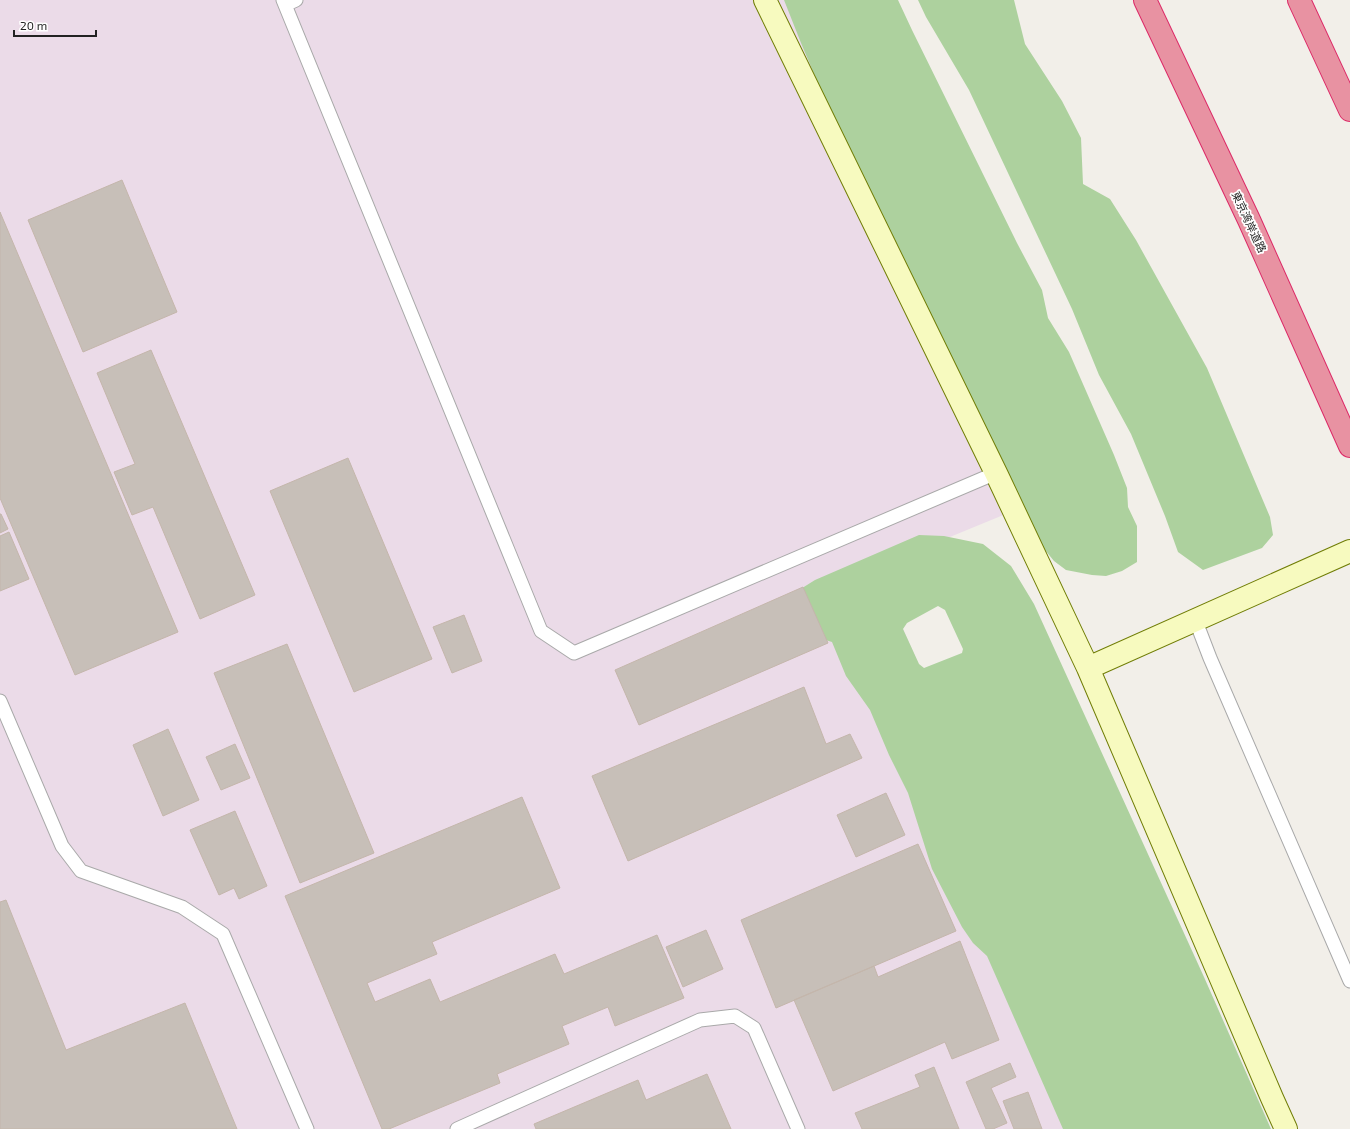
<svg xmlns="http://www.w3.org/2000/svg" width="1350" height="1129" viewBox="0 0 1350 1129" font-family="'Exo 2','Noto Sans JP',sans-serif">
  <rect width="100%" height="100%" fill="#f2efe9"/>
  <!-- industrial -->
  <path fill="#ebdbe8" d="M 0,0 L 809,0 L 1042,499 L 877,567 L 903,629 L 1127,1129 L 0,1129 Z"/>
  <!-- forest -->
  <path fill="#add19e" fill-rule="evenodd" d="M 784,0 L 898,0 L 912,30 L 1017,243 L 1042,290 L 1048,318 L 1069,352 L 1114,455 L 1127,488 L 1128,507 L 1137,526 L 1137,562 L 1122,571 L 1106,576 L 1092,575 L 1066,570 L 1054,561 L 1019,518 L 837,128 L 801,43 Z
    M 918,0 L 1014,0 L 1025,44 L 1062,101 L 1081,138 L 1083,184 L 1110,199 L 1136,240 L 1207,368 L 1270,517 L 1273,535 L 1262,548 L 1203,570 L 1178,552 L 1165,516 L 1131,434 L 1099,375 L 1072,309 L 969,90 L 926,17 Z
    M 919,535 L 944,536 L 983,544 L 1011,566 L 1034,604 L 1204,977 L 1271,1129 L 1063,1129 L 987,956 L 973,943 L 962,927 L 932,869 L 908,793 L 889,755 L 870,710 L 846,676 L 832,642 L 819,638 L 799,590 L 815,580 ZM 938,606 L 945,610 L 963,649 L 962,653 L 924,668 L 919,664 L 903,629 L 907,623 Z"/>
  <!-- building -->
  <path fill="#c7bfb8" stroke="#c4b6ab" d="M 122,180 L 177,312 L 83,352 L 28,220 Z
    M 0,212 L 178,632 L 75,675 L 0,498 Z
    M 151,350 L 255,595 L 200,619 L 153,507 L 132,515 L 114,472 L 135,464 L 97,373 Z
    M 348,458 L 432,659 L 354,692 L 270,491 Z
    M 0,514 L 1,514 L 8,529 L 0,533 Z
    M 9,532 L 29,579 L 0,591 L 0,536 Z
    M 803,587 L 828,643 L 639,725 L 615,670 Z
    M 464,615 L 482,661 L 452,673 L 433,627 Z
    M 287,644 L 374,853 L 300,883 L 214,673 Z
    M 804,687 L 826,744 L 850,734 L 862,758 L 628,861 L 592,776 Z
    M 168,729 L 199,800 L 163,816 L 133,745 Z
    M 235,744 L 250,778 L 221,790 L 206,757 Z
    M 886,793 L 905,835 L 856,857 L 837,815 Z
    M 522,797 L 560,888 L 432,942 L 437,954 L 367,983 L 375,1002 L 430,979 L 440,1002 L 555,954 L 564,974 L 657,935 L 684,998 L 615,1026 L 608,1007 L 562,1026 L 569,1044 L 497,1074 L 500,1083 L 389,1129 L 382,1129 L 285,896 Z
    M 235,811 L 267,886 L 239,899 L 234,888 L 219,895 L 190,830 Z
    M 918,844 L 956,931 L 776,1008 L 741,920 Z
    M 6,900 L 66,1050 L 185,1003 L 237,1129 L 0,1129 L 0,902 Z
    M 706,930 L 723,969 L 683,987 L 666,947 Z
    M 960,941 L 999,1040 L 952,1059 L 945,1042 L 833,1091 L 794,1000 L 874,966 L 878,977 Z
    M 1010,1063 L 1016,1077 L 991,1088 L 1007,1123 L 993,1129 L 986,1129 L 966,1082 Z
    M 934,1067 L 959,1129 L 862,1129 L 855,1113 L 920,1087 L 915,1075 Z
    M 707,1074 L 731,1129 L 536,1129 L 534,1124 L 638,1080 L 646,1100 Z
    M 1028,1092 L 1042,1129 L 1014,1129 L 1003,1101 Z"/>
  <g fill="none" stroke-linecap="round" stroke-linejoin="round">
    <!-- lane casing -->
    <g stroke="#a9a9a9" stroke-width="15">
      <path id="lane" d="M 283,0 L 541,631 L 574,653 L 996,473
        M 285,5 L 296,0
        M 1195,619 L 1210,658 L 1350,981
        M 0,701 L 62,846 L 81,871 L 182,907 L 223,934 L 307,1129
        M 457,1129 L 700,1020 L 735,1016 L 754,1028 L 798,1129"/>
    </g>
    <!-- secondary casing -->
    <g stroke="#707d05" stroke-width="24">
      <path id="secondary" d="M 765,0 L 996,473 L 1088,668 L 1272,1098 L 1286,1129
        M 1088,668 L 1350,551"/>
    </g>
    <!-- highway casing -->
    <g stroke="#dc2a67" stroke-width="24">
      <path id="highway" d="M 1145,0 L 1249,220 L 1350,446
        M 1299,0 L 1350,110"/>
    </g>
    <!-- lane -->
    <use href="#lane" stroke="#fff" stroke-width="13"/>
    <!-- secondary -->
    <use href="#secondary" stroke="#f7fabf" stroke-width="22"/>
    <!-- highway -->
    <use href="#highway" stroke="#e892a2" stroke-width="22"/>
  </g>
  <g text-anchor="middle" stroke-width="3.5" stroke-linejoin="round" paint-order="stroke">
    <!-- street labels -->
    <g font-size="11" fill="#222" stroke="#fff">
      <text transform="translate(1249 222) rotate(65)" y="4">東京湾岸道路</text>
    </g>
  </g>
  <!-- scale -->
  <path d="M14 30v6h82v-6" fill="none" stroke="#222222" stroke-width="2"/>
  <text x="20" y="30" font-size="12" fill="#222222" stroke="#ffffff" stroke-width="3" paint-order="stroke">20 m</text>
</svg>
